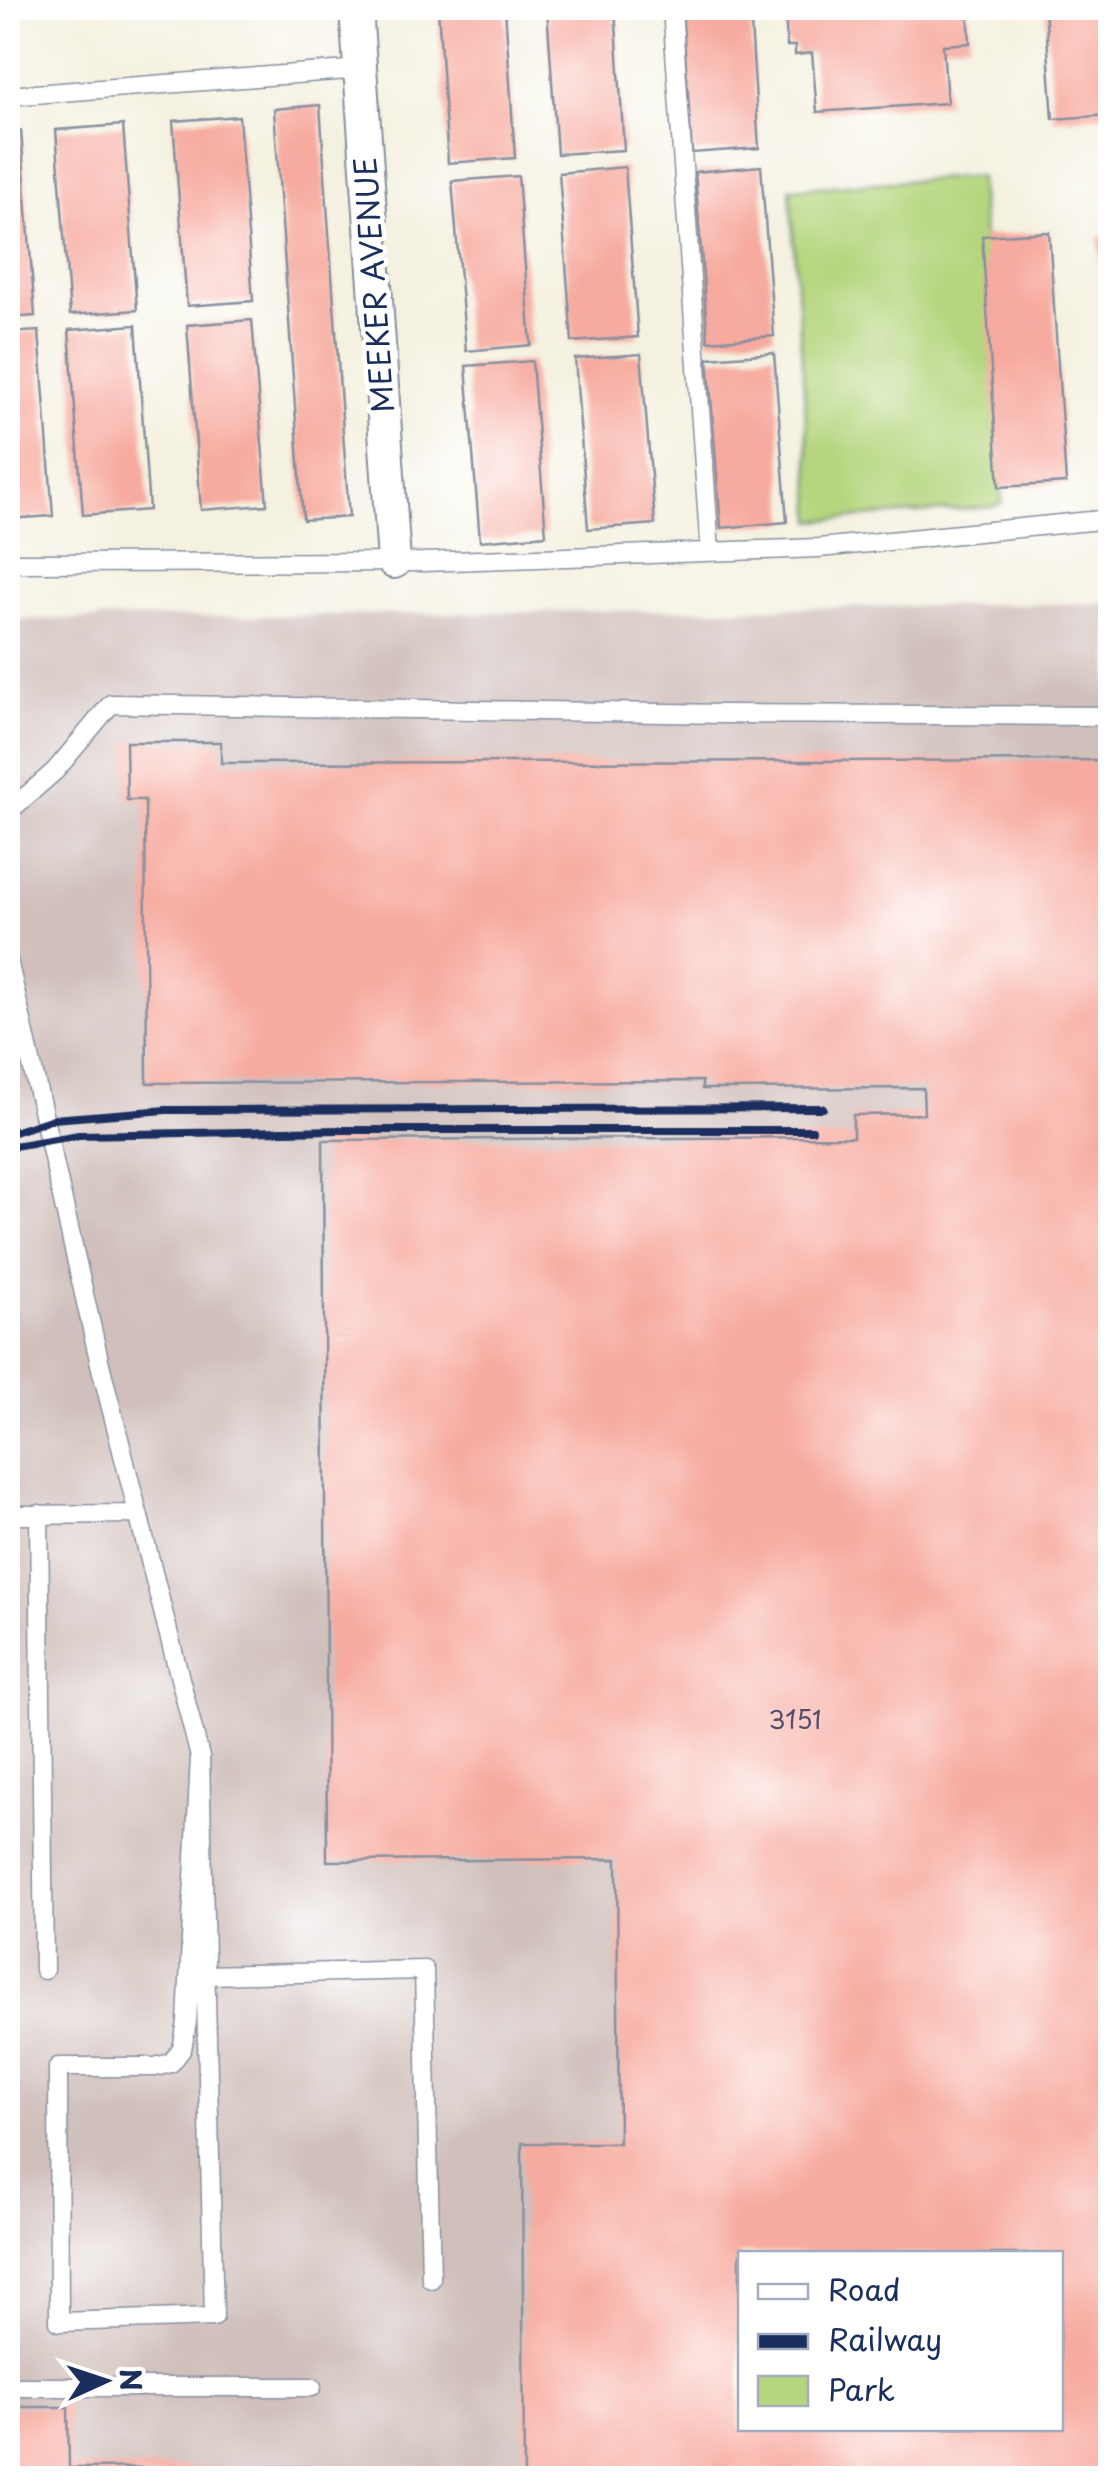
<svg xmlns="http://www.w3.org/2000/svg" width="1118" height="2486" viewBox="0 0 1118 2486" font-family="'Playpen Sans',sans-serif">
  <rect width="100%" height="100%" fill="#fff"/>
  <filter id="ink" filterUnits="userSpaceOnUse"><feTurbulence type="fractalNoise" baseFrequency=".01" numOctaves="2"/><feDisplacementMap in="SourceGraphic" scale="20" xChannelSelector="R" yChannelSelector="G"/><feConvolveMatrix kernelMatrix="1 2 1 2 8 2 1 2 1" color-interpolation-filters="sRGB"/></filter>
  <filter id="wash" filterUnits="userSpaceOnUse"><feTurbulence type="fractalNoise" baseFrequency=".0048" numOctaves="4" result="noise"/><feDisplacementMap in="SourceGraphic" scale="40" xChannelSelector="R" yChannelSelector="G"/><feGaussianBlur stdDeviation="2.25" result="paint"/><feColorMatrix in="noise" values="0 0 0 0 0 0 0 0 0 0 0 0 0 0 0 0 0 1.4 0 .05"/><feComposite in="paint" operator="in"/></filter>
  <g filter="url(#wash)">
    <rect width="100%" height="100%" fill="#f4f1e0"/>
    <!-- industrial -->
    <path fill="#d0c0bc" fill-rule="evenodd" d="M 1110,603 L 1110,2478 L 8,2478 L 8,620 ZM 740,2254 L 1060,2254 L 1060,2428 L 740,2428 Z"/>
    <!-- green -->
    <path fill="#b5d67e" stroke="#68826e" stroke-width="2.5" d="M 979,176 L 1002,503 L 992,507 L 813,521 L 790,189 Z"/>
    <g id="blocks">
      <!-- building -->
      <path fill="#f7aa9f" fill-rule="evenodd" d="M 438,8 L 505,8 L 515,158 L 448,163 Z
        M 547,8 L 615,8 L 624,150 L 557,154 Z
        M 682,8 L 750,8 L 759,148 L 692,153 Z
        M 785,8 L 968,8 L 970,43 L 943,45 L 947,103 L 817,112 L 812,53 L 795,55 L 795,46 L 787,46 Z
        M 1045,8 L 1110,8 L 1110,115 L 1053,119 Z
        M 320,105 L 349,517 L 303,520 L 274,109 Z
        M 239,116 L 253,301 L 187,306 L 173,121 Z
        M 123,125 L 137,310 L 70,315 L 56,130 Z
        M 21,131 L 35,316 L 8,318 L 8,132 Z
        M 761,166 L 774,336 L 708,341 L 695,172 Z
        M 625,167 L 638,337 L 572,342 L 559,173 Z
        M 518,176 L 531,345 L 466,351 L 452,181 Z
        M 1049,232 L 1066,483 L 999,487 L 982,236 Z
        M 1098,236 L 1110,236 L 1110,375 L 1108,375 Z
        M 252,320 L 267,505 L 201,510 L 187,325 Z
        M 136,325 L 149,510 L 83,515 L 69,330 Z
        M 39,331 L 53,516 L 8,519 L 8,333 Z
        M 774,353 L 787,522 L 721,528 L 708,358 Z
        M 641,354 L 655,524 L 588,529 L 575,359 Z
        M 532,361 L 546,535 L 480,541 L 466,366 Z
        M 126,742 L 221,742 L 221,763 L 1110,760 L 1110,2478 L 524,2478 L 522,2143 L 619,2143 L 617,1859 L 327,1861 L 323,1140 L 853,1137 L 853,1115 L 924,1114 L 923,1088 L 702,1089 L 702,1081 L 147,1083 L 145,800 L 127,800 ZM 740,2254 L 1060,2254 L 1060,2428 L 740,2428 Z
        M 8,2407 L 68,2407 L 69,2468 L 358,2466 L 358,2478 L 8,2478 Z"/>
    </g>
  </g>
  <g filter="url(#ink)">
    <use href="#blocks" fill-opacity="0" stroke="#88909f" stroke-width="2.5"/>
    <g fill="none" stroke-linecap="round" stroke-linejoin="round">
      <!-- lane casing -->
      <g stroke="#88909f" stroke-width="21">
        <path id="lane" d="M 672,8 L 710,552
          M 8,96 L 361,69
          M 8,563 L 423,562 L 819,548 L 1110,519
          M 8,812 L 55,771 L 111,704 L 725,714 L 1110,716
          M 8,960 L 100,1364 L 200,1757 L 214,2317 L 59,2322 L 58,2067 L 155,2067 L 171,2063 L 182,2049 L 187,2022 L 200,1757
          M 39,1514 L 44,1970
          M 8,1515 L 138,1514
          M 207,1975 L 424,1970 L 431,2279
          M 8,2387 L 312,2387"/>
      </g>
      <!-- street casing -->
      <g stroke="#88909f" stroke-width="36">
        <path id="street" d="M 356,8 L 394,562"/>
      </g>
      <!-- lane -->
      <use href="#lane" stroke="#fff" stroke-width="18"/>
      <!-- street -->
      <use href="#street" stroke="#fff" stroke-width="32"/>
      <!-- rail -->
      <path stroke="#1b2f5e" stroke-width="8" d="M 8,1134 L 53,1119 L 166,1110 L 823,1108
        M 8,1147 L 79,1135 L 339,1130 L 812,1130"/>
    </g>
  </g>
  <g text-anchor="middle" stroke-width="9" stroke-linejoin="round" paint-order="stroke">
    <!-- number labels -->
    <g font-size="25" fill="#524e6e">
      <text x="795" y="1729">3151</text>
    </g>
    <!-- street labels -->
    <g font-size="30" fill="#1b2f5e" stroke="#fff">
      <text transform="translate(375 285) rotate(-94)" y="10">MEEKER AVENUE</text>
    </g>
  </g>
  <!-- margin -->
  <rect width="1118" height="2486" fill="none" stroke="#fff" stroke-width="40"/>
  <!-- legend -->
  <rect x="738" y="2251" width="325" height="180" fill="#ffffff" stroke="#a4acbf" stroke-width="2.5"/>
  <rect x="758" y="2284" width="50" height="15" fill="#ffffff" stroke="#a4acbf" stroke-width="2.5"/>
  <text x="828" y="2301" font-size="30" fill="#1b2f5e">Road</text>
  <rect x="758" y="2334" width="50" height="15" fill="#1b2f5e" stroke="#a4acbf" stroke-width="2.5"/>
  <text x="828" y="2351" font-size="30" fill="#1b2f5e">Railway</text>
  <rect x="758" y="2376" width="50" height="30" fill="#b5d67e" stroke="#a4acbf" stroke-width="2.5"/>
  <text x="828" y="2401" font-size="30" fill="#1b2f5e">Park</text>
  <!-- north arrow -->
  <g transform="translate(105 2381) rotate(87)" stroke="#ffffff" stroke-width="8" paint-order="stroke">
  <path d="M0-8L18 38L0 25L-18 38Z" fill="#1b2f5e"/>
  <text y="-15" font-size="28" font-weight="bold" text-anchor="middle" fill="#1b2f5e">N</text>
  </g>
</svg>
